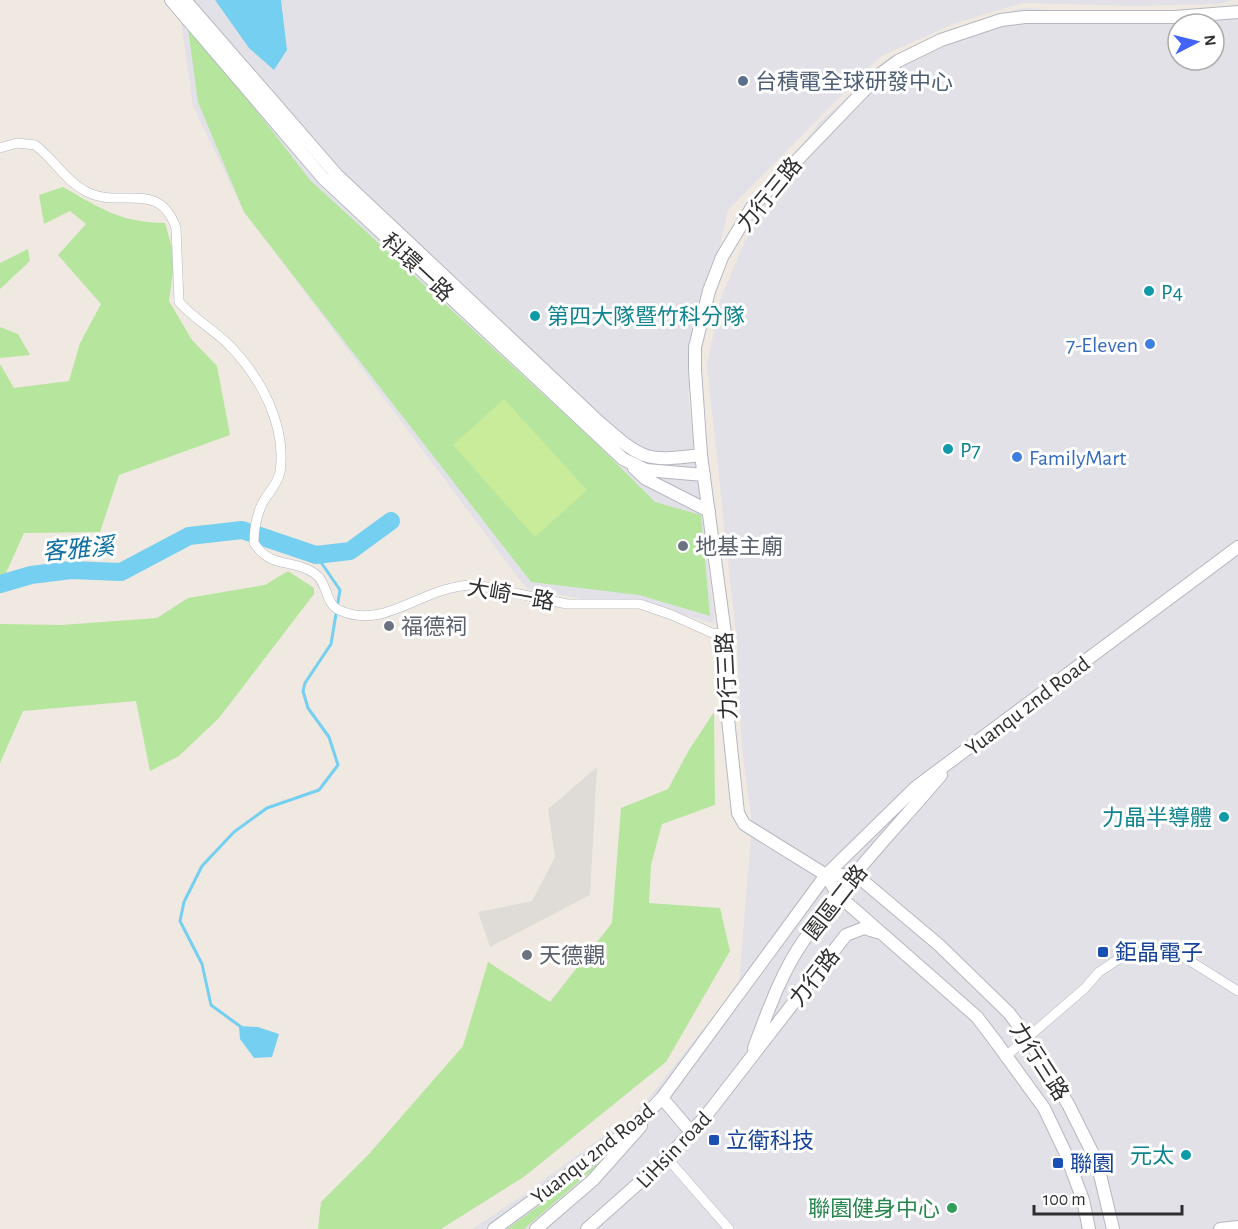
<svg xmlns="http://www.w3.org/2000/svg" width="1238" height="1229" viewBox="0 0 1238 1229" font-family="'Alegreya Sans','Noto Sans TC',sans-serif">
  <rect width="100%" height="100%" fill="#efe9e1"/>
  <!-- industrial -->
  <path fill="#e3e1e8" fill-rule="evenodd" d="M 178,0 L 1234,0 L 1220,4 L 1134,6 L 1022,3 L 956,23 L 881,56 L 728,210 L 688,395 L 715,624 L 631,599 L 583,599 L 528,589 L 518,578 L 242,208 L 193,106 Z
    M 1238,5 L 1238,1229 L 472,1229 L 526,1193 L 640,1109 L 739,984 L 752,823 L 742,748 L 737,644 L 707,365 L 721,297 L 748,234 L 789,162 L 820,122 L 890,57 L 956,28 L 1022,8 L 1064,11 L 1221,10 ZM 1178,24 L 1214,24 L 1214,60 L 1178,60 Z"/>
  <!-- green -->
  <path fill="#b6e59e" d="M 187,21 L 310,180 L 595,442 L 655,502 L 701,515 L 710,616 L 639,595 L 531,582 L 244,212 L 198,102 Z
    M 63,187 C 102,209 119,222 165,223 L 175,258 L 169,301 L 192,340 L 217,366 L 230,435 L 119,475 L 100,532 L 24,533 L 0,586 L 0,364 L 14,388 L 69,381 L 80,343 L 101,304 L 58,255 L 86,224 L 70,211 L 44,224 L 39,195 Z
    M 28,249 L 30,261 L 0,289 L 0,263 Z
    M 0,327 L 18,334 L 30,355 L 0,358 Z
    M 288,571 L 314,588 L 314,594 L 219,718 L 179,756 L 150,771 L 136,701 L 23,711 L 0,763 L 0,624 L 61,625 L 157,618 L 188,598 L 265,585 Z
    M 714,712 L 715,805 L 662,824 L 651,865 L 649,903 L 720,908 L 730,951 L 666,1062 L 525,1176 L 441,1229 L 318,1229 L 321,1202 L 369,1154 L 463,1046 L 488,962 L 550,1002 L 612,923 L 621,808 L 668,789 L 689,750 Z
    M 612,1153 L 524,1229 L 507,1229 Z"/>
  <!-- pitch -->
  <path fill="#c9ec9a" d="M 504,399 L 587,490 L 535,537 L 453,445 Z"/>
  <!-- plaza -->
  <path fill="#dfdcd8" d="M 597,767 L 590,895 L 490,947 L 478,912 L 532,901 L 555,857 L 548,809 Z"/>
  <!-- water -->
  <path fill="#75cff0" d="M 215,0 L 281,0 L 287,50 L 274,70 L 249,48 Z
    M 239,1026 L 258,1027 L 279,1034 L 272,1057 L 254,1058 L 240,1039 Z"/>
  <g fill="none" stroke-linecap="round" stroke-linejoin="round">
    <!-- stream -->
    <path stroke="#75cff0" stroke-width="3" d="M 241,1027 L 211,1005 L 202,964 L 180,921 L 184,902 L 202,866 L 234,832 L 267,808 L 319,790 L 338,765 L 329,737 L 308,708 L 303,691 L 305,683 L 331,644 L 340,590 L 316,555"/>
    <!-- river -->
    <path stroke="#75cff0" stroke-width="18" d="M 0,584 L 31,575 L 71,570 L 121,572 L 189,536 L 242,530 L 316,555 L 350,551 L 391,521"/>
    <!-- street casing -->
    <g stroke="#b4b7c1" stroke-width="10">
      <path id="street" d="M 0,148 L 17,143 L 35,145 C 54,159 65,181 87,192 C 121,209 159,179 176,228 L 179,302 C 194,319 213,329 228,344 C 260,376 287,425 280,472 C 277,486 268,492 262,504 C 256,517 254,528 254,543 C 272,570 292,558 314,573 C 328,582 325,604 339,610 C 386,632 423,584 476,585 L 567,604 L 640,604 L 672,615 L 712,633 L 725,634
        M 1005,1057 L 1084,989 L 1099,972 L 1120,958 L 1143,951 L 1168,952 L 1187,959 L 1238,991
        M 667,1158 L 729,1229"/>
    </g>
    <!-- secondary casing -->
    <g stroke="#b4b7c1" stroke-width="14">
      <path id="secondary" d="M 171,0 L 323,178 L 623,459 L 646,470 L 704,475
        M 185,0 L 336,174 L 599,422 C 643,460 644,462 701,455
        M 634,468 L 646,479 L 709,511
        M 826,875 L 838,895 L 977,1017 L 996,1042 L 1044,1108 L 1065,1152 L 1083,1200 L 1089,1229
        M 754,1048 C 768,1011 781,973 804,940 C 844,882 895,829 941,775
        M 662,1098 L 691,1132
        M 494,1229 L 635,1126 L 662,1098 L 826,875 L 916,787 L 1238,547
        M 536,1229 L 593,1180 L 641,1126
        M 587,1229 L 667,1158 L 705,1117 L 846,935 L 864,928 L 877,932
        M 1113,1229 L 1097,1162 L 1068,1104 L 1027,1037 L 1009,1013 L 939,945 L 856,875 L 826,875 L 755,831 L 744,824 L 738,813 L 726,700 L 725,634 L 701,455 L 695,370 L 695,347 L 709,291 L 722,257 L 752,207 L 879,75 L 898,61 L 941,40 L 1001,20 L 1025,17 L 1175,17 L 1238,12
        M 1220,1229 L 1238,1227"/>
    </g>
    <!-- street -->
    <use href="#street" stroke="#fff" stroke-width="9"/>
    <!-- secondary -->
    <use href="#secondary" stroke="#fff" stroke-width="12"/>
  </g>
  <!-- markers -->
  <circle fill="#5c6f8a" stroke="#fff" stroke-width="2" cx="743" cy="81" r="6"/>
  <g fill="#0f9aa8" stroke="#fff" stroke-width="2">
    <circle cx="1149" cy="291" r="6"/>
    <circle cx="535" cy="316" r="6"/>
    <circle cx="948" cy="449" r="6"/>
    <circle cx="1224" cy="817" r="6"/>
    <circle cx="1186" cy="1155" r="6"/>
  </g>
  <g fill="#3f7fe0" stroke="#fff" stroke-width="2">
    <circle cx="1150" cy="344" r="6"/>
    <circle cx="1017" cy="457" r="6"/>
  </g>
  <g fill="#6b7280" stroke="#fff" stroke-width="2">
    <circle cx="683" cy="546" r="6"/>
    <circle cx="389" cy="626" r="6"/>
    <circle cx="527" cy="955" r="6"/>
  </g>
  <g fill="#1a4fb4" stroke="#fff" stroke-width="2">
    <rect x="1097" y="946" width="12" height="12" rx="3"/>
    <rect x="708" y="1134" width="12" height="12" rx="3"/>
    <rect x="1052" y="1157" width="12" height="12" rx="3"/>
  </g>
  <circle fill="#2e9e5b" stroke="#fff" stroke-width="2" cx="952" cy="1208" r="6"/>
  <g text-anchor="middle" stroke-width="6" stroke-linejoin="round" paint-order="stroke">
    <!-- service labels -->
    <g font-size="22" fill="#4e5e75" stroke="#fff" text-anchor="start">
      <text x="755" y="89">台積電全球研發中心</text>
    </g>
    <!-- street labels -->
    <g font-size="22" fill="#2e2e2e" stroke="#fff">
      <text transform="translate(769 194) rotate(-51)" y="8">力行三路</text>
      <text transform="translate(418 267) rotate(43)" y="8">科環一路</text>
      <text transform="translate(511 594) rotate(10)" y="8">大崎一路</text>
      <text transform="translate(726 676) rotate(-93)" y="8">力行三路</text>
      <text transform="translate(1027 705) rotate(-37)" y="8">Yuanqu 2nd Road</text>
      <text transform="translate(835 902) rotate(-52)" y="8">園區二路</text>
      <text transform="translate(814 977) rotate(-52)" y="8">力行路</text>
      <text transform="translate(1040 1061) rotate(57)" y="8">力行三路</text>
      <text transform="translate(673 1149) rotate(-46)" y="8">LiHsin road</text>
      <text transform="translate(592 1153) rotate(-38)" y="8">Yuanqu 2nd Road</text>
    </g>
    <!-- culture labels -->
    <g font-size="22" fill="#0d838f" stroke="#fff" text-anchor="start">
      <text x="1161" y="299">P4</text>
      <text x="547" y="324">第四大隊暨竹科分隊</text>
      <text x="960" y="457">P7</text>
      <text x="1212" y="825" text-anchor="end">力晶半導體</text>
      <text x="1174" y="1163" text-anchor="end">元太</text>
    </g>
    <!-- shop labels -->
    <g font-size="22" fill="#366cbe" stroke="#fff" text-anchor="end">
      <text x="1138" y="352">7-Eleven</text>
      <text x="1029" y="465" text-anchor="start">FamilyMart</text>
    </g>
    <!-- worship labels -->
    <g font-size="22" fill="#5b616d" stroke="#fff" text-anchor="start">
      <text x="695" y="554">地基主廟</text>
      <text x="401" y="634">福德祠</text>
      <text x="539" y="963">天德觀</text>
    </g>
    <!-- transit labels -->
    <g font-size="22" fill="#164399" stroke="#fff" text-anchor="start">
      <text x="1115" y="960">鉅晶電子</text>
      <text x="726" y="1148">立衛科技</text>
      <text x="1070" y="1171">聯園</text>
    </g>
    <!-- leisure labels -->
    <g font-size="22" fill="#27864d" stroke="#fff" text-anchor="end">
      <text x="940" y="1216">聯園健身中心</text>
    </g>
    <!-- water labels -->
    <g font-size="24" font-style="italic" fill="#0d6fa3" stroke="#fff">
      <text transform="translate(78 549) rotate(-5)" y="8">客雅溪</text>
    </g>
  </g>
  <!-- north arrow -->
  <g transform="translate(1196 42) rotate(83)"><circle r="28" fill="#ffffff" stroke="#ababab" stroke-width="1.5"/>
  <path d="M0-4.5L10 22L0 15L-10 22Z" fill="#4264fb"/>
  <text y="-9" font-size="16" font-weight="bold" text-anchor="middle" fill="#2e2e2e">N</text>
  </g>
  <!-- scale -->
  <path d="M1034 1205v9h148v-9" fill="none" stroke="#2e2e2e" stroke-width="3"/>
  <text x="1043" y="1205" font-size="18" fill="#2e2e2e" stroke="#ffffff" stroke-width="4.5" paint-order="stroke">100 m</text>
</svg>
